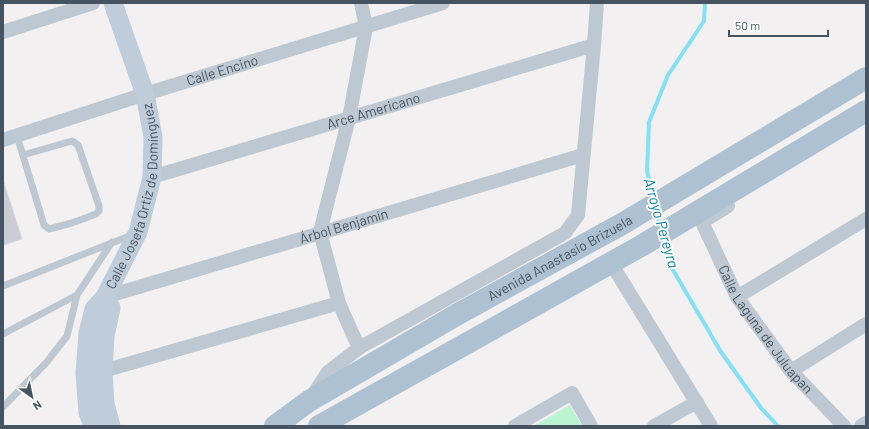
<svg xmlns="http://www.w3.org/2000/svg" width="869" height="429" viewBox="0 0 869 429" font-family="Barlow,sans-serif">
  <rect width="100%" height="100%" fill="#f3f0f1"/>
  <!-- green -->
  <path fill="#bbf4d1" d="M 570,405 L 582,426 L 534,426 Z"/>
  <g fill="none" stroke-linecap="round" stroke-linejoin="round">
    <!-- stream -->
    <path stroke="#84e0f6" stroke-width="4" d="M 653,197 L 647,171 L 649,122 L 668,75 L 704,21 L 705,3
      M 657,212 L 660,227
      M 664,241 L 670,265 L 721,352 L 761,408 L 778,426"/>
  </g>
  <!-- building -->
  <path fill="#cacdd4" stroke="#d4d7dd" d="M 3,180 L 22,239 L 3,245 Z"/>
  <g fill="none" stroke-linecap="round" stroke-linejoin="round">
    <!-- lane -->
    <path stroke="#bdc8d2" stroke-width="7" d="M 17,136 L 44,225 L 49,229 L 72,223 L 96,214 L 99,211 L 99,206 L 78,145 L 72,141 L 23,155
      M 3,286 L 132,235
      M 3,334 L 77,295
      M 3,407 L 46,363 L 67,336 L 77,295 L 112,242"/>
    <!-- street -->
    <g stroke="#bdc8d2" stroke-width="14">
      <path d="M 3,32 L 93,3"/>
      <path id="s1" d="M 3,140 L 145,94 L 443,3"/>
      <path id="s2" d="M 152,177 L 594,45"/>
      <path id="s3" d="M 728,206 L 702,222 L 737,297 L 791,371 L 844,426"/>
      <path d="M 611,263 L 711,426"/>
      <path id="s4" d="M 105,297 L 583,155"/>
      <path d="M 737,297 L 866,219"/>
      <path d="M 359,348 L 339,303 L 320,232 L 349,118 L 366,27 L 361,3"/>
      <path d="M 103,371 L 339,303"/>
      <path d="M 791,371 L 866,324"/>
      <path d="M 313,395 L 328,372 L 359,348 L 565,233 L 578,215 L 594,45 L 597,3"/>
      <path d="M 515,426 L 572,393 L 591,426"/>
      <path d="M 654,426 L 697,402"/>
      <path d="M 861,426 L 866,423"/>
    </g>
    <!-- secondary -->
    <g stroke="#bfccd9" stroke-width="19">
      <path d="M 105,297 L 111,308 L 105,336 L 103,371 L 105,404 L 111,426"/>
      <path id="s5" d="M 93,426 L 88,412 L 85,373 L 88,333 L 94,309 L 105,297 L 138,232 L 152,177 L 153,137 L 145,94 L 113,3"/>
    </g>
    <!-- primary -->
    <g stroke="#aec1d2" stroke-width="22">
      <path id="s6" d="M 275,426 L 309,401 L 458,314 L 622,224 L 866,78"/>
      <path d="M 319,426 L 641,246 L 866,111"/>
    </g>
  </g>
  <g text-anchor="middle" stroke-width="4" stroke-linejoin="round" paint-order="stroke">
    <!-- street labels -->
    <g font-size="14" fill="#465461" stroke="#fff">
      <text dy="5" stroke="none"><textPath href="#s1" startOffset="230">Calle Encino</textPath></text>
      <text dy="5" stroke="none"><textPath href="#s2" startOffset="231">Arce Americano</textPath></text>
      <text dy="5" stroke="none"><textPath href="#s5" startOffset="242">Calle Josefa Ortiz de Domínguez</textPath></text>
      <text dy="5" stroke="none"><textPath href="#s4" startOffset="249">Árbol Benjamín</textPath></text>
      <text dy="5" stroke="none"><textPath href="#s6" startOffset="331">Avenida Anastasio Brizuela</textPath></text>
      <text dy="5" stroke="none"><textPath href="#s3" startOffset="156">Calle Laguna de Juluapan</textPath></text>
    </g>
    <!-- water labels -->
    <g font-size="15" font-style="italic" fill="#0381a1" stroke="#fff">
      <text transform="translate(661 223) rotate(74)" y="5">Arroyo Pereyra</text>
    </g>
  </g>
  <!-- border -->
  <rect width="869" height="429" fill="none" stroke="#465461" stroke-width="8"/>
  <!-- north arrow -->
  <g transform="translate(32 397) rotate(147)" stroke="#ffffff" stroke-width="3" paint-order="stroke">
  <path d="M0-3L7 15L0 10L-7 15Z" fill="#465461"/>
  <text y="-6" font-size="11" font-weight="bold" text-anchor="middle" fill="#465461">N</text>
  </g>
  <!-- scale -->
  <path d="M729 30v6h99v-6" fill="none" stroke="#465461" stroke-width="2"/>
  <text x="735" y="30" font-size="12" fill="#465461" stroke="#ffffff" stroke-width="3" paint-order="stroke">50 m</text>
</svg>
